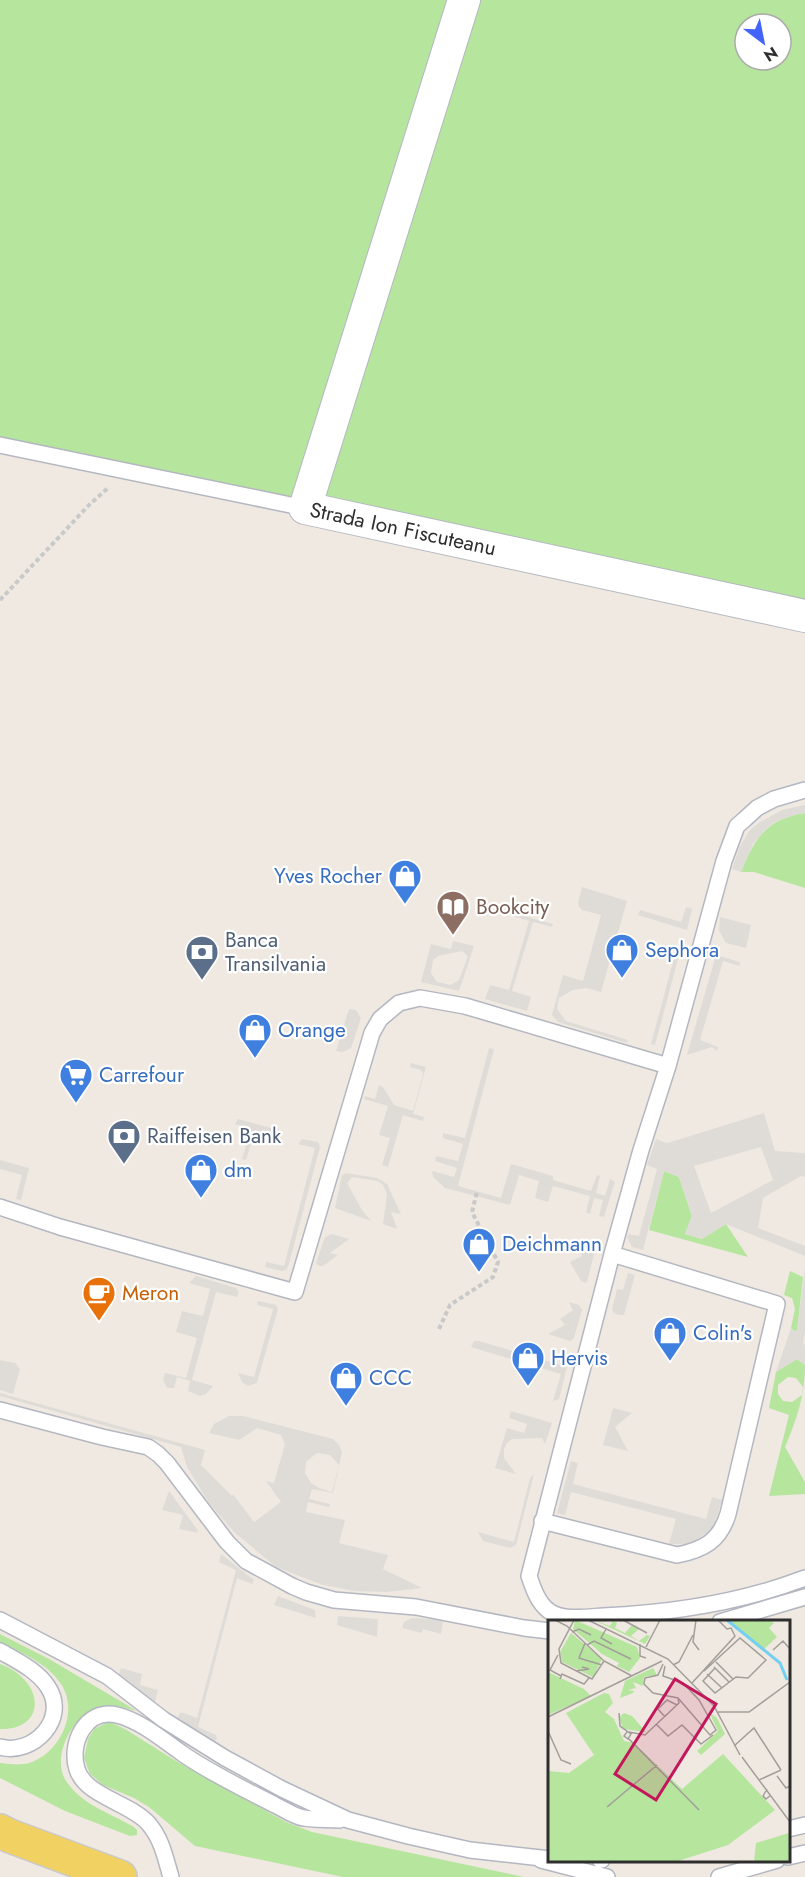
<svg xmlns="http://www.w3.org/2000/svg" width="805" height="1877" viewBox="0 0 805 1877" font-family="Jost,sans-serif">
  <rect width="100%" height="100%" fill="#efe9e1"/>
  <!-- green -->
  <path fill="#b6e59e" fill-rule="evenodd" d="M 0,0 L 805,0 L 805,602 L 0,438 ZM 745,24 L 781,24 L 781,60 L 745,60 Z
    M 805,813 L 805,888 L 754,872 L 741,872 C 755,838 766,819 805,813 Z
    M 664,1171 L 679,1177 L 692,1216 L 685,1234 L 702,1239 L 726,1224 L 748,1257 L 649,1230 Z
    M 790,1271 L 803,1277 L 797,1331 L 793,1330 L 791,1328 L 795,1309 L 792,1298 L 784,1295 Z
    M 797,1359 L 805,1365 C 805,1395 797,1419 785,1447 L 805,1482 L 805,1494 L 769,1496 L 789,1415 L 769,1408 L 776,1372 ZM 788,1377 L 796,1378 L 803,1387 L 802,1395 L 792,1402 L 783,1401 L 778,1394 L 778,1385 Z
    M 0,1634 L 49,1659 L 137,1711 C 126,1708 113,1704 101,1706 C 74,1713 50,1756 66,1781 C 82,1805 110,1813 134,1827 L 137,1830 L 137,1835 L 130,1836 L 65,1811 L 0,1778 L 0,1763 C 11,1764 22,1766 32,1762 C 61,1751 79,1711 61,1684 C 46,1662 23,1654 0,1642 Z
    M 0,1664 C 6,1666 12,1669 17,1673 C 46,1695 39,1730 0,1729 Z
    M 106,1723 L 112,1723 L 125,1729 L 176,1761 L 286,1822 L 312,1832 L 524,1877 L 343,1877 L 195,1846 L 149,1807 L 134,1798 L 103,1785 L 90,1774 L 84,1758 L 88,1739 L 94,1729 Z"/>
  <!-- plaza -->
  <path fill="#dfdcd8" fill-rule="evenodd" d="M 805,805 L 805,813 L 794,815 L 775,822 L 765,830 L 753,844 L 741,872 L 732,869 L 740,846 L 750,830 L 760,822 L 782,810 Z
    M 582,887 L 627,901 L 601,992 L 586,988 L 573,990 L 559,998 L 557,1009 L 566,1021 L 628,1040 L 627,1043 L 558,1022 L 552,1015 L 563,975 L 583,981 L 601,915 L 582,910 L 579,907 L 578,902 Z
    M 686,907 L 692,909 L 687,930 L 638,915 L 640,910 L 681,922 Z
    M 510,912 L 553,924 L 552,927 L 533,922 L 512,991 L 531,997 L 527,1011 L 485,999 L 490,985 L 509,990 L 529,921 L 510,915 Z
    M 720,917 L 751,925 L 746,948 L 726,943 L 719,931 Z
    M 453,941 L 474,946 L 459,991 L 421,982 L 431,944 L 451,949 ZM 462,951 L 468,956 L 459,980 L 451,985 L 437,982 L 431,973 L 433,960 L 438,956 Z
    M 677,947 L 681,948 L 655,1045 L 651,1044 Z
    M 716,955 L 740,962 L 740,966 L 723,961 L 700,1040 L 718,1047 L 717,1051 L 712,1047 L 687,1055 Z
    M 349,1009 L 356,1010 L 361,1018 L 351,1048 L 343,1052 L 336,1051 Z
    M 489,1048 L 494,1049 L 458,1186 L 501,1198 L 511,1164 L 553,1176 L 553,1180 L 591,1191 L 597,1175 L 600,1176 L 596,1193 L 605,1196 L 610,1179 L 615,1182 L 604,1217 L 599,1216 L 603,1200 L 594,1198 L 590,1214 L 586,1212 L 590,1196 L 553,1186 L 548,1202 L 535,1198 L 539,1181 L 519,1175 L 510,1205 L 445,1188 L 433,1177 L 432,1171 L 454,1177 L 457,1168 L 435,1161 L 436,1156 L 458,1161 L 463,1144 L 443,1138 L 443,1133 L 465,1138 Z
    M 411,1063 L 426,1067 L 413,1114 L 424,1117 L 423,1121 L 403,1115 L 388,1167 L 382,1165 L 390,1138 L 379,1135 L 388,1106 L 364,1099 L 365,1096 L 375,1099 L 379,1085 L 383,1087 L 394,1105 L 413,1111 L 423,1074 L 421,1070 L 410,1067 Z
    M 764,1113 L 775,1151 L 805,1153 L 805,1177 L 801,1176 L 763,1198 L 758,1228 L 805,1246 L 805,1256 L 726,1224 L 702,1239 L 685,1234 L 692,1215 L 679,1177 L 664,1171 L 643,1250 L 632,1247 L 627,1237 L 629,1234 L 639,1236 L 657,1169 L 647,1165 L 656,1139 L 666,1143 L 671,1142 ZM 761,1147 L 773,1180 L 711,1213 L 694,1166 Z
    M 238,1119 L 271,1128 L 273,1130 L 274,1134 L 255,1130 L 246,1160 L 242,1159 L 251,1129 L 235,1124 Z
    M 302,1139 L 318,1142 L 320,1147 L 289,1264 L 286,1270 L 282,1271 L 265,1267 L 266,1262 L 284,1266 L 315,1148 L 298,1144 Z
    M 0,1160 L 29,1168 L 21,1200 L 16,1199 L 22,1175 L 0,1169 Z
    M 346,1173 L 377,1178 L 387,1184 L 401,1214 L 391,1212 L 397,1229 L 383,1224 L 387,1194 L 383,1185 L 378,1181 L 352,1177 L 347,1183 L 362,1210 L 371,1221 L 335,1208 L 342,1175 Z
    M 332,1234 L 349,1239 L 330,1253 L 338,1255 L 323,1266 L 319,1266 L 316,1263 L 325,1237 Z
    M 571,1239 L 594,1246 L 595,1250 L 587,1282 L 585,1283 L 581,1281 L 570,1262 L 582,1256 Z
    M 805,1268 L 805,1332 L 803,1344 L 805,1345 L 805,1365 L 797,1359 L 776,1372 L 791,1328 L 793,1330 L 797,1331 Z
    M 628,1273 L 635,1275 L 624,1315 L 619,1315 L 614,1313 L 612,1309 L 617,1289 L 623,1290 Z
    M 196,1276 L 236,1288 L 239,1292 L 237,1297 L 216,1292 L 192,1380 L 213,1386 L 206,1394 L 200,1396 L 188,1391 L 190,1381 L 177,1377 L 174,1388 L 167,1388 L 163,1380 L 165,1373 L 186,1378 L 197,1338 L 176,1332 L 182,1311 L 203,1316 L 210,1289 L 189,1283 Z
    M 258,1301 L 276,1305 L 278,1309 L 258,1379 L 257,1383 L 248,1386 L 242,1382 L 238,1373 L 254,1377 L 273,1309 L 257,1305 Z
    M 569,1302 L 579,1305 L 582,1310 L 574,1338 L 570,1341 L 548,1334 L 565,1325 L 560,1319 L 573,1310 Z
    M 474,1341 L 479,1341 L 567,1367 L 559,1399 L 553,1401 L 561,1374 L 471,1347 Z
    M 0,1360 L 15,1363 L 20,1369 L 13,1394 L 0,1390 Z
    M 0,1393 L 205,1450 L 201,1465 L 232,1496 L 233,1494 L 254,1522 L 281,1502 L 266,1481 L 274,1483 L 285,1444 L 281,1435 L 257,1428 L 239,1440 L 209,1433 L 214,1424 L 229,1416 L 243,1416 L 333,1439 L 339,1445 L 342,1452 L 333,1493 L 312,1489 L 309,1499 L 330,1504 L 329,1507 L 308,1502 L 306,1512 L 345,1520 L 339,1543 L 388,1555 L 383,1569 L 422,1588 L 387,1592 L 354,1591 L 323,1585 L 276,1567 L 234,1532 L 209,1503 L 187,1467 L 181,1447 L 0,1396 ZM 317,1453 L 330,1455 L 339,1465 L 332,1492 L 319,1488 L 311,1483 L 305,1473 L 306,1462 Z
    M 613,1408 L 632,1413 L 615,1427 L 628,1451 L 603,1445 Z
    M 511,1411 L 552,1423 L 545,1444 L 542,1438 L 512,1439 L 507,1443 L 504,1449 L 504,1458 L 516,1474 L 495,1468 L 507,1428 L 524,1433 L 527,1424 L 509,1418 Z
    M 571,1461 L 578,1463 L 573,1484 L 706,1519 L 712,1497 L 722,1500 L 714,1527 L 691,1544 L 669,1544 L 676,1519 L 571,1492 L 565,1515 L 557,1513 Z
    M 534,1474 L 516,1545 L 510,1548 L 483,1541 L 478,1532 L 514,1542 L 530,1478 Z
    M 169,1491 L 197,1529 L 198,1533 L 179,1529 L 183,1515 L 162,1510 Z
    M 221,1554 L 254,1580 L 252,1584 L 237,1578 L 198,1727 L 216,1735 L 217,1739 L 213,1742 L 177,1721 L 177,1718 L 181,1712 L 197,1718 L 236,1570 L 219,1562 Z
    M 278,1596 L 315,1610 L 316,1618 L 274,1605 Z
    M 338,1616 L 378,1619 L 377,1637 L 337,1625 Z
    M 412,1618 L 443,1620 L 441,1634 L 423,1629 L 422,1633 L 402,1628 L 404,1622 Z
    M 121,1668 L 142,1674 L 140,1685 L 158,1690 L 155,1702 L 118,1677 Z"/>
  <g fill="none" stroke-linecap="round" stroke-linejoin="round">
    <!-- lane casing -->
    <g stroke="#b4b7c1" stroke-width="18">
      <path id="lane" d="M 0,445 L 305,508
        M 805,790 L 774,799 L 757,808 L 745,819 L 737,826 L 724,861 L 668,1066 L 641,1150 L 612,1254 L 529,1576 C 533,1588 538,1603 549,1611 C 563,1621 587,1617 603,1616 C 672,1613 740,1603 805,1578
        M 0,1207 L 60,1227 L 295,1292 L 372,1033 L 380,1019 L 399,1003 L 420,998 L 465,1006 L 668,1066
        M 0,1410 L 102,1437 L 148,1447 L 158,1454 L 167,1463 L 227,1542 L 246,1561 L 292,1586 L 306,1592 L 334,1600 L 416,1607 L 524,1628 L 550,1631
        M 542,1521 L 677,1555 C 703,1550 720,1541 728,1514 L 777,1304 L 612,1254
        M 0,1620 L 107,1676 L 164,1720 L 225,1758 L 282,1789 L 348,1820 L 408,1836 L 470,1850 L 550,1859
        M 720,1622 L 805,1597
        M 0,1651 C 17,1661 37,1670 48,1687 C 69,1719 33,1756 0,1747
        M 788,1829 L 805,1825
        M 788,1857 L 805,1853
        M 541,1860 L 607,1877
        M 600,1860 L 602,1860
        M 171,1877 C 165,1857 162,1839 148,1823 C 130,1803 85,1796 77,1769 C 69,1744 85,1708 117,1715 C 141,1721 163,1740 183,1754 C 212,1774 244,1789 275,1805 C 284,1809 294,1817 304,1818 C 315,1820 328,1819 340,1820
        M 719,1877 L 777,1860"/>
    </g>
    <!-- street casing -->
    <g stroke="#b4b7c1" stroke-width="34">
      <path id="street" d="M 464,0 L 305,508 L 805,616"/>
    </g>
    <!-- primary casing -->
    <g stroke="#c9c9c9" stroke-width="36">
      <path id="primary" d="M 0,1831 L 10,1836 L 120,1877"/>
    </g>
    <!-- path -->
    <path stroke="#c9c9c9" stroke-width="4" stroke-dasharray="4.5 3" stroke-linecap="butt" d="M 0,600 L 89,505 L 108,488
      M 439,1329 L 450,1305 L 493,1277 L 498,1262 L 472,1212 L 477,1192"/>
    <!-- lane -->
    <use href="#lane" stroke="#fff" stroke-width="15"/>
    <!-- street -->
    <use href="#street" stroke="#fff" stroke-width="32"/>
    <!-- primary -->
    <use href="#primary" stroke="#f2d163" stroke-width="33"/>
  </g>
  <!-- icons -->
  <defs>
    <g id="shop-pin" transform="scale(1.725)"><path d="M0 17L-7.5 6A9.5 9.5 0 1 1 7.5 6Z" fill="#3f7fe0" stroke="#fff"/><path d="M-5-2.5h2.3a2.7 3.5 0 0 1 5.4 0H5L5.5 6h-11ZM-1.5-2.5h3a1.5 2.3 0 0 0-3 0Z" fill="#fff"/></g>
    <g id="library-pin" transform="scale(1.725)"><path d="M0 17L-7.5 6A9.5 9.5 0 1 1 7.5 6Z" fill="#8d6e63" stroke="#fff"/><path d="M-6-4Q-3-5.5-.7-3.5V5Q-3 3-6 4ZM6-4Q3-5.5 .7-3.5V5Q3 3 6 4Z" fill="#fff"/></g>
    <g id="bank-pin" transform="scale(1.725)"><path d="M0 17L-7.5 6A9.5 9.5 0 1 1 7.5 6Z" fill="#5c6f8a" stroke="#fff"/><path d="M-6-4H6V4H-6ZM0-2.3a2.3 2.3 0 1 0 0 4.6a2.3 2.3 0 1 0 0-4.6Z" fill="#fff"/></g>
    <g id="supermarket-pin" transform="scale(1.725)"><path d="M0 17L-7.5 6A9.5 9.5 0 1 1 7.5 6Z" fill="#3f7fe0" stroke="#fff"/><path d="M-6-5.5h2.5l.6 2H6L4.5 2H-2.5L-4.4-4H-6ZM-1.5 3.2a1.3 1.3 0 1 0 .1 0ZM3 3.2a1.3 1.3 0 1 0 .1 0Z" fill="#fff"/></g>
    <g id="cafe-pin" transform="scale(1.725)"><path d="M0 17L-7.5 6A9.5 9.5 0 1 1 7.5 6Z" fill="#e8710a" stroke="#fff"/><path d="M-5.5-4.5H6V0H3Q3 3.5 0 3.5H-2.5Q-5.5 3.5-5.5 0ZM3-3.2v2h1.7v-2ZM-6 4.5H4V6H-6Z" fill="#fff"/></g>
  </defs>
  <g fill-rule="evenodd">
    <use href="#shop-pin" x="405" y="876"/>
    <use href="#library-pin" x="453" y="907"/>
    <use href="#shop-pin" x="622" y="950"/>
    <use href="#bank-pin" x="202" y="952"/>
    <use href="#shop-pin" x="255" y="1030"/>
    <use href="#supermarket-pin" x="76" y="1075"/>
    <use href="#bank-pin" x="124" y="1136"/>
    <use href="#shop-pin" x="201" y="1170"/>
    <use href="#shop-pin" x="479" y="1244"/>
    <use href="#cafe-pin" x="99" y="1293"/>
    <use href="#shop-pin" x="670" y="1333"/>
    <use href="#shop-pin" x="528" y="1358"/>
    <use href="#shop-pin" x="346" y="1378"/>
  </g>
  <g text-anchor="middle" stroke-width="4.5" stroke-linejoin="round" paint-order="stroke">
    <!-- street labels -->
    <g font-size="21" fill="#2e2e2e" stroke="#fff">
      <text transform="translate(403 529) rotate(12)" y="7">Strada Ion Fiscuteanu</text>
    </g>
    <!-- shop labels -->
    <g font-size="21" fill="#366cbe" stroke="#fff" text-anchor="start">
      <text x="382" y="883" text-anchor="end">Yves Rocher</text>
      <text x="645" y="957">Sephora</text>
      <text x="278" y="1037">Orange</text>
      <text x="99" y="1082">Carrefour</text>
      <text x="224" y="1177">dm</text>
      <text x="502" y="1251">Deichmann</text>
      <text x="693" y="1340">Colin's</text>
      <text x="551" y="1365">Hervis</text>
      <text x="369" y="1385">CCC</text>
    </g>
    <!-- education labels -->
    <g font-size="21" fill="#785e54" stroke="#fff" text-anchor="start">
      <text x="476" y="914">Bookcity</text>
    </g>
    <!-- service labels -->
    <g font-size="21" fill="#4e5e75" stroke="#fff" text-anchor="start">
      <text x="225" y="947">Banca<tspan x="225" dy="24">Transilvania</tspan></text>
      <text x="147" y="1143">Raiffeisen Bank</text>
    </g>
    <!-- food labels -->
    <g font-size="21" fill="#c56008" stroke="#fff" text-anchor="start">
      <text x="122" y="1300">Meron</text>
    </g>
  </g>
  <!-- overview -->
  <g transform="translate(548 1620)">
    <rect width="242" height="242" fill="#efe9e1"/>
    <path d="M 27,0 L 89,27 L 92,38 L 81,52 L 69,46 L 71,43 L 54,34 L 25,9 ZM 46,0 L 62,6 L 65,1 L 69,3 L 67,8 L 77,13 L 84,5 L 91,9 L 83,16 L 91,21 L 99,15 L 102,16 L 97,24 ZM 182,0 L 222,0 L 226,3 L 221,8 L 229,17 L 215,30 ZM 23,13 L 54,39 L 45,57 L 14,42 L 12,32 ZM 105,48 L 109,55 L 96,57 L 95,66 L 85,62 L 88,68 L 80,70 L 86,71 L 85,73 L 72,78 L 77,61 ZM 0,52 L 36,69 L 43,76 L 0,95 ZM 56,73 L 61,74 L 65,83 L 57,92 L 66,99 L 76,121 L 86,123 L 134,169 L 175,134 L 227,190 L 180,225 L 130,241 L 0,241 L 0,151 L 21,153 L 46,135 L 18,93 ZM 161,92 L 169,98 L 177,114 L 153,135 L 149,131 L 170,111 ZM 76,93 L 84,96 L 98,112 L 75,109 L 71,97 ZM 241,213 L 241,241 L 206,241 L 208,223 Z" fill="#b6e59e"/>
    <path fill="none" stroke="#75cff0" stroke-width="3" d="M 179,0 L 232,43 L 239,60"/>
    <path fill="none" stroke="#a29e99" stroke-width="1.5" d="M 7,0 L 19,6 L 56,41 L 84,56M 26,0 L 11,29 L 13,43 L 44,59 L 56,41M 40,0 L 120,39 L 166,86 L 192,135M 75,0 L 99,13M 148,0 L 145,22 L 151,30M 58,9 L 53,18 L 64,24M 24,12 L 31,9 L 43,15M 37,23 L 31,38 L 54,45M 92,24 L 92,36 L 98,38M 39,25 L 46,21 L 83,39M 98,27 L 112,0M 225,30 L 235,21 L 242,29M 10,35 L 2,50 L 13,56M 168,42 L 185,59M 115,44 L 110,55 L 97,58 L 96,64 L 105,73 L 130,78 L 162,115 L 168,110 L 151,80 L 135,63 L 115,56 L 117,46M 125,45 L 131,42 L 145,15M 166,47 L 181,62M 28,51 L 41,49 L 34,47M 156,51 L 192,18 L 218,40 L 200,58 L 188,57 L 167,73 L 155,61 L 167,48M 159,54 L 174,68M 12,59 L 14,54 L 36,64 L 41,58M 144,63 L 187,16 L 183,8 L 179,9 L 170,0M 170,92 L 201,92 L 242,62M 71,93 L 72,106 L 83,114 L 80,119 L 76,116 L 79,112M 0,97 L 114,41M 117,97 L 110,89 L 119,80 L 129,85M 108,104 L 120,116 L 134,105 L 153,124 L 165,115M 0,111 L 13,140 L 23,144M 81,112 L 97,115 L 131,83 L 130,79M 81,119 L 151,190M 186,126 L 206,108 L 233,150M 194,137 L 242,202M 229,156 L 238,168 L 242,166M 211,160 L 233,150M 219,169 L 215,176 L 218,179 L 223,175M 63,184 L 59,187 L 109,145"/>
    <path fill="#c2185b" fill-opacity="0.15" stroke="#c2185b" stroke-width="3" d="M 127,59 L 168,84 L 108,180 L 67,154 Z"/>
    <rect width="242" height="242" fill="none" stroke="#2e2e2e" stroke-width="3"/>
  </g>
  <!-- north arrow -->
  <g transform="translate(763 42) rotate(148)"><circle r="28" fill="#ffffff" stroke="#ababab" stroke-width="1.5"/>
  <path d="M0-4.5L10 22L0 15L-10 22Z" fill="#4264fb"/>
  <text y="-9" font-size="16" font-weight="bold" text-anchor="middle" fill="#2e2e2e">N</text>
  </g>
</svg>
